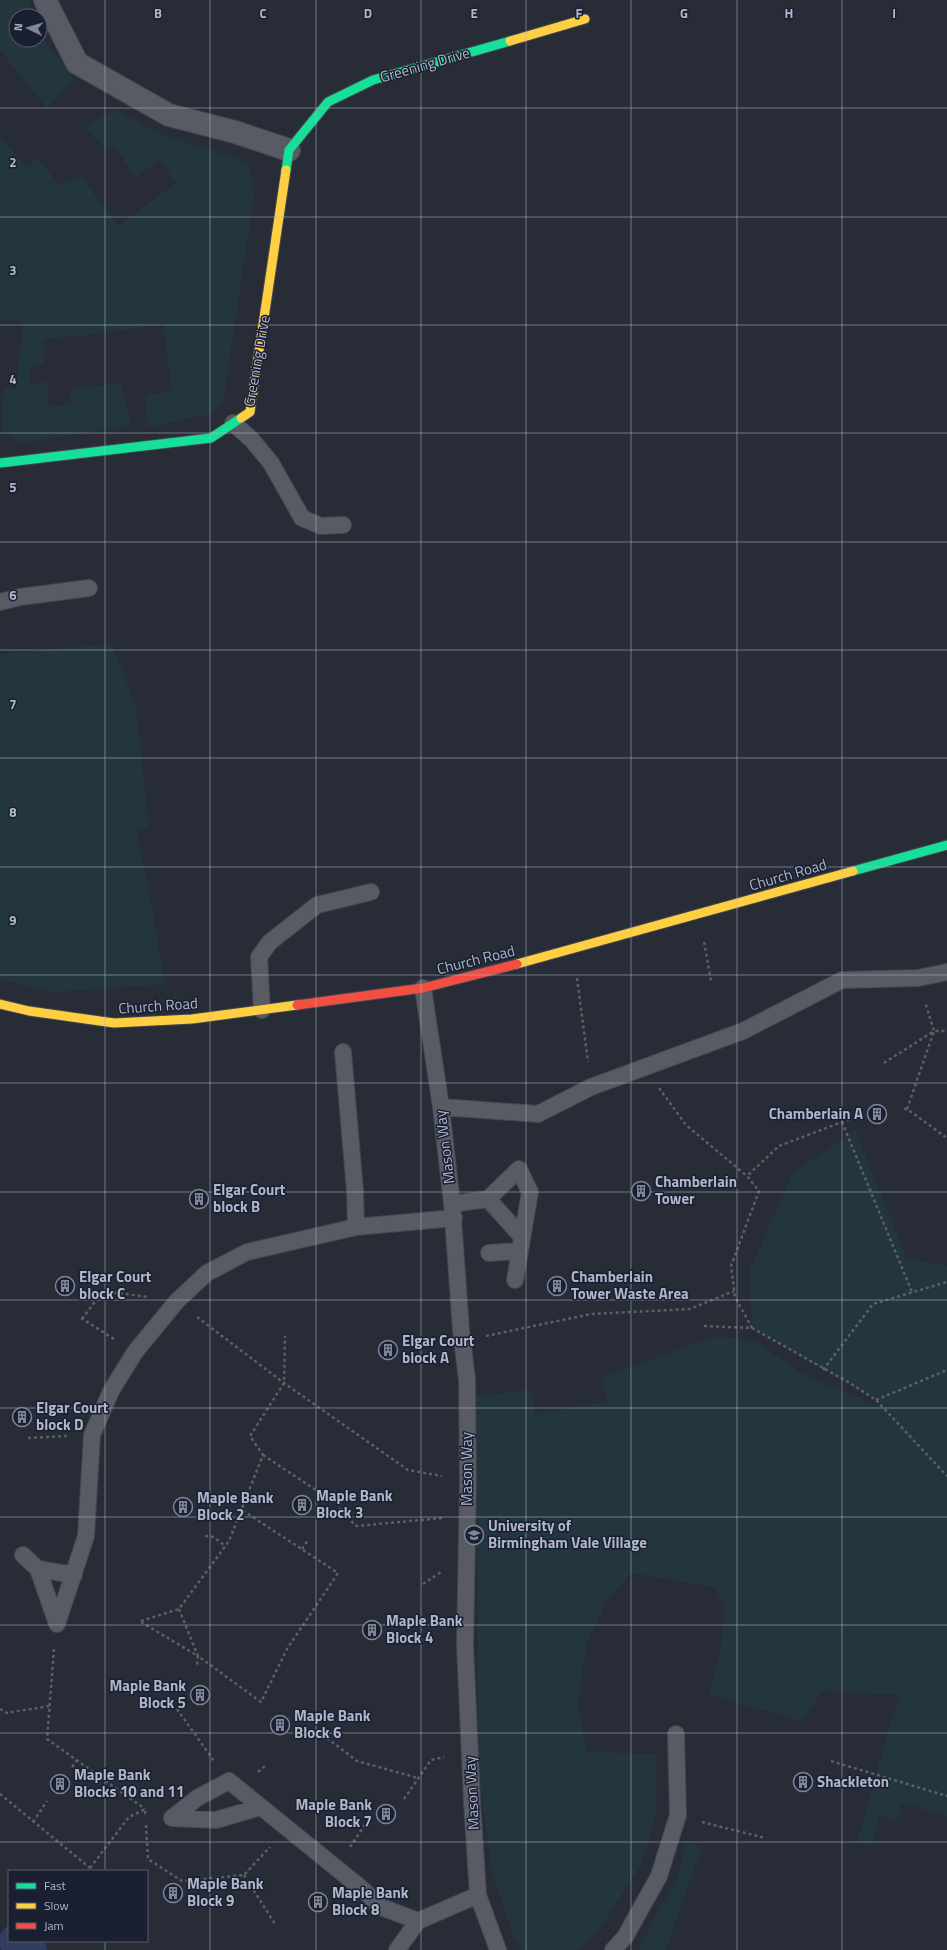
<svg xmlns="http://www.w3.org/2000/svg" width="947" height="1950" viewBox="0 0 947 1950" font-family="'Titillium Web',sans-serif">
  <rect width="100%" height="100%" fill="#272c37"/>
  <!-- green -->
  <path fill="#24363d" d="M 0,0 L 28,0 L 35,16 L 16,16 L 16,40 L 40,40 L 40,29 L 44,39 L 74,79 L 47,108 L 0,51 Z
    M 114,109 L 158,133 L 249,163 L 254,196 L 223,402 L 210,414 L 148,427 L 145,395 L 172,391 L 163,324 L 97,334 L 43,339 L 45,364 L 29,366 L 30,384 L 47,382 L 49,407 L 72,404 L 70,389 L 121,383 L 131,426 L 19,443 L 1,429 L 4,388 L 16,389 L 23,322 L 0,320 L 0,136 L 27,167 L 37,158 L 60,185 L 80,175 L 118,226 L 176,183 L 160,160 L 136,177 L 116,149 L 104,148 L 85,127 Z
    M 112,644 L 136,707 L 149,827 L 136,829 L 146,875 L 165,984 L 55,992 L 0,979 L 0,654 Z
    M 855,1130 L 907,1258 L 947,1266 L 947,1816 L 902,1803 L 897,1821 L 880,1816 L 872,1846 L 857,1842 L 891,1720 L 902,1695 L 822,1691 L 802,1721 L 709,1695 L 721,1644 L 725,1607 L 714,1587 L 631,1573 L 607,1600 L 586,1645 L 578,1705 L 587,1752 L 656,1754 L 657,1813 L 641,1865 L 600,1928 L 578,1950 L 522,1950 L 515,1940 L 492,1874 L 478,1771 L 477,1396 L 532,1390 L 535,1414 L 607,1402 L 602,1378 L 711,1337 L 728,1337 L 758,1343 L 802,1374 L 883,1408 L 876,1400 L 752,1328 L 749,1271 L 793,1173 Z
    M 687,1843 L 702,1846 L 666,1950 L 638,1950 L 676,1879 Z"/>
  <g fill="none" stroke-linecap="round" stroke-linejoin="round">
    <!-- canal -->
    <path stroke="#313d5f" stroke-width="34" d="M 16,1941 L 30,1950"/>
    <!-- lane casing -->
    <g stroke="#444750" stroke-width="18">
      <path id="lane" d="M 233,423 L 252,440 L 271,463 L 302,518 L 321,526 L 343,525
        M 0,602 L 20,597 L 89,588
        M 423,988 L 441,1107 L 452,1204 L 461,1330 L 467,1380 L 468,1480 L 465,1645 L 472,1802 L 478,1895 L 498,1950
        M 262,1010 L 259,957 L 270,942 L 317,905 L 371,892
        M 343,1052 L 355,1191 L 356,1227
        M 441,1107 L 538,1114 L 591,1087 L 743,1031 L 842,980 L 918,978 L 947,972
        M 488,1199 L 522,1237
        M 452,1204 L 488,1199 L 519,1169 L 530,1192 L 515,1280
        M 489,1253 L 519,1251
        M 23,1555 L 38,1569 L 57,1624 L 86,1536 L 92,1435 L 111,1391 L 135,1352 L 177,1301 L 207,1273 L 247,1252 L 356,1227 L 454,1218
        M 38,1569 L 74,1575
        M 261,1807 L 216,1820 L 172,1818 L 197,1798 L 229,1781 L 361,1888 L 381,1907 L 418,1921
        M 397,1950 L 418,1921 L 478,1895
        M 613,1950 L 625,1937 L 659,1876 L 678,1815 L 676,1734"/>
    </g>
    <!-- street casing -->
    <g stroke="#444750" stroke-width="24">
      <path id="street" d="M 45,0 L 77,63 L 169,115 L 235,132 L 289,150"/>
    </g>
    <!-- fast casing -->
    <g stroke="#444750" stroke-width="11">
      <path id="fast" d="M 286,170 L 289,150 L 328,102 L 373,80 L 510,41
        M 0,463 L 211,438 L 241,418
        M 853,871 L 947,845"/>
    </g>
    <!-- slow casing -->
    <g stroke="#444750" stroke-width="11">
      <path id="slow" d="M 510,41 L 585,19
        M 241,418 L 250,412 L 286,170
        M 517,964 L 853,871
        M 0,1004 L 29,1011 L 114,1023 L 192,1019 L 297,1005"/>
    </g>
    <!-- jam casing -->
    <g stroke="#444750" stroke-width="11">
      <path id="jam" d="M 297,1005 L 423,988 L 517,964"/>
    </g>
    <!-- path -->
    <path stroke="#5a5f68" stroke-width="2.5" stroke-dasharray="3 3" stroke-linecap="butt" d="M 704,942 L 711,981
      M 577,978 L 588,1062
      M 884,1063 L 934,1031 L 925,1002
      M 659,1088 L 686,1125 L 747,1176
      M 904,1109 L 907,1109 L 947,1138
      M 907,1109 L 934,1031 L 947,1031
      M 842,1122 L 912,1292
      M 102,1291 L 148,1297
      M 197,1317 L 284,1383 L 408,1470 L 442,1476
      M 81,1318 L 114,1339
      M 82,1319 L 103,1291
      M 704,1326 L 752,1328 L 848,1382 L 876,1400 L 947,1476
      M 752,1328 L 735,1297 L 731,1266 L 759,1191 L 747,1176 L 779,1146 L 850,1119
      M 486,1336 L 591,1314 L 690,1309 L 734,1291
      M 823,1370 L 873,1304 L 947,1282
      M 876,1400 L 947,1370
      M 28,1438 L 67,1436
      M 263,1455 L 325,1496
      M 339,1508 L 356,1526 L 443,1518
      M 205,1536 L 214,1537 L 225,1546
      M 302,1549 L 308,1540
      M 423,1584 L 441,1572
      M 179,1609 L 198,1656 L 261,1702 L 287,1649 L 338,1573 L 242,1510 L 243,1505
      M 141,1621 L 179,1609 L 229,1541 L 263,1455 L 250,1436 L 284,1383 L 285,1336
      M 141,1622 L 198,1656 L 197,1666
      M 54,1649 L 47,1739 L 145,1809
      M 0,1709 L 7,1713 L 49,1706
      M 177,1709 L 214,1761
      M 327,1738 L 357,1761 L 418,1778
      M 831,1761 L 947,1796
      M 72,1767 L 77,1760
      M 258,1772 L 265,1766
      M 0,1794 L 90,1868 L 89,1871
      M 404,1799 L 431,1760 L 444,1757
      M 33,1822 L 47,1801
      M 702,1822 L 765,1838
      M 146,1825 L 148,1859 L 182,1881 L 185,1881 L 244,1875 L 270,1847
      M 350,1847 L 365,1825
      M 90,1868 L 129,1817 L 145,1809 L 145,1814
      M 244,1875 L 275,1924
      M 341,1914 L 346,1907"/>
    <!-- lane -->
    <use href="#lane" stroke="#585a64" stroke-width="16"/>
    <!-- street -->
    <use href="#street" stroke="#585a64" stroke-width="22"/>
    <!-- fast -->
    <use href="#fast" stroke="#16e098" stroke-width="9"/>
    <!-- slow -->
    <use href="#slow" stroke="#ffcf43" stroke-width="9"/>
    <!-- jam -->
    <use href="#jam" stroke="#f24e42" stroke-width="9"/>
  </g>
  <!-- grid -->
  <path fill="none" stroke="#b0b6c9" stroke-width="1" stroke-opacity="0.55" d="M 105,0 L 105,1871M 210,0 L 210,1950M 316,0 L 316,1950M 421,0 L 421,1950M 526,0 L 526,1950M 631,0 L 631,1950M 737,0 L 737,1950M 842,0 L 842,1950M 0,108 L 947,108M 0,217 L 947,217M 0,325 L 947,325M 0,433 L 947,433M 0,542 L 947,542M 0,650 L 947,650M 0,758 L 947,758M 0,867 L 947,867M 0,975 L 947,975M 0,1083 L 947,1083M 0,1192 L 947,1192M 0,1300 L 947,1300M 0,1408 L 947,1408M 0,1517 L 947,1517M 0,1625 L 947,1625M 0,1733 L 947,1733M 0,1842 L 947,1842M 105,1941 L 105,1950"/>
  <!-- icons -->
  <defs>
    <g id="building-ring" transform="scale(1)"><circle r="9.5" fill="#1a2032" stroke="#808696" stroke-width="1.5"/><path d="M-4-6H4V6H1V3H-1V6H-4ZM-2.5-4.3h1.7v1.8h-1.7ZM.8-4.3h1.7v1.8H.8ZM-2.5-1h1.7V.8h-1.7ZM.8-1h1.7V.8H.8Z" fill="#808696"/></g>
    <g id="university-ring" transform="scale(1)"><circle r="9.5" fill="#1a2032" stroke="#808696" stroke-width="1.5"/><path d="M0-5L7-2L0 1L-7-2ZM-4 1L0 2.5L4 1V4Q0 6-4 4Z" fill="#808696"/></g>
  </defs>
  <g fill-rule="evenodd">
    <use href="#building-ring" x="877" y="1114"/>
    <use href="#building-ring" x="641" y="1191"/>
    <use href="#building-ring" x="199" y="1199"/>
    <use href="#building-ring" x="65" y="1286"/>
    <use href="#building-ring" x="557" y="1286"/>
    <use href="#building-ring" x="388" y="1350"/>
    <use href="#building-ring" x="22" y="1417"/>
    <use href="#building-ring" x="302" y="1505"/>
    <use href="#building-ring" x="183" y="1507"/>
    <use href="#university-ring" x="474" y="1535"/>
    <use href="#building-ring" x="372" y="1630"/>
    <use href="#building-ring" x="200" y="1695"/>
    <use href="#building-ring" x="280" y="1725"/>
    <use href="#building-ring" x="803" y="1782"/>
    <use href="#building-ring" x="60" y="1784"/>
    <use href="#building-ring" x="386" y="1814"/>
    <use href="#building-ring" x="173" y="1893"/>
    <use href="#building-ring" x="318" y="1902"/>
  </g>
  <g text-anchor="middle" stroke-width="3" stroke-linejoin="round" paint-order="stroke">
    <!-- street labels -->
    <g font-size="15" fill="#b0b6c9" stroke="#1a2032">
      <text transform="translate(425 65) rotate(-16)" y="5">Greening Drive</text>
      <text transform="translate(257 361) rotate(-80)" y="5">Greening Drive</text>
      <text transform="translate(788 875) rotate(-16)" y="5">Church Road</text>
      <text transform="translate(476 960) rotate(-14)" y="5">Church Road</text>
      <text transform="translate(158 1006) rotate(-4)" y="5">Church Road</text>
      <text transform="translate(445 1147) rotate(-97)" y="5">Mason Way</text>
      <text transform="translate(467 1469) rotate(-90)" y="5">Mason Way</text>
      <text transform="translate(472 1793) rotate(-93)" y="5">Mason Way</text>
    </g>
    <!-- poi labels -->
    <g font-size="15" font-weight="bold" fill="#b0b6c9" stroke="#1a2032" text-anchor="start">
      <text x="863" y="1119" text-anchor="end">Chamberlain A</text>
      <text x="655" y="1187">Chamberlain<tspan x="655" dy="17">Tower</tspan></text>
      <text x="213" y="1195">Elgar Court<tspan x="213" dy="17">block B</tspan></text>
      <text x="79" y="1282">Elgar Court<tspan x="79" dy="17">block C</tspan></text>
      <text x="571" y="1282">Chamberlain<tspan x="571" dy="17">Tower Waste Area</tspan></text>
      <text x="402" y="1346">Elgar Court<tspan x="402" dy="17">block A</tspan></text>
      <text x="36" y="1413">Elgar Court<tspan x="36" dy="17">block D</tspan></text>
      <text x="316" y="1501">Maple Bank<tspan x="316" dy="17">Block 3</tspan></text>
      <text x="197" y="1503">Maple Bank<tspan x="197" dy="17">Block 2</tspan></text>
      <text x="488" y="1531">University of<tspan x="488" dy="17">Birmingham Vale Village</tspan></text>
      <text x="386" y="1626">Maple Bank<tspan x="386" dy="17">Block 4</tspan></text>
      <text x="186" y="1691" text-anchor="end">Maple Bank<tspan x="186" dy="17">Block 5</tspan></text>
      <text x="294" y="1721">Maple Bank<tspan x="294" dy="17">Block 6</tspan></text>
      <text x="74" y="1780">Maple Bank<tspan x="74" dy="17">Blocks 10 and 11</tspan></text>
      <text x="817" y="1787">Shackleton</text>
      <text x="372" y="1810" text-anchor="end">Maple Bank<tspan x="372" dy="17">Block 7</tspan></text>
      <text x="187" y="1889">Maple Bank<tspan x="187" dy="17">Block 9</tspan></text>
      <text x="332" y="1898">Maple Bank<tspan x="332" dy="17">Block 8</tspan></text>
    </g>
  </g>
  <g font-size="13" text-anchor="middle" font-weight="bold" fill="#b0b6c9" stroke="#1a2032" stroke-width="3" stroke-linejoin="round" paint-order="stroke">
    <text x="158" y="18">B</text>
    <text x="263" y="18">C</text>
    <text x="368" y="18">D</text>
    <text x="474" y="18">E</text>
    <text x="579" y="18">F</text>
    <text x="684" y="18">G</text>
    <text x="789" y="18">H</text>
    <text x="894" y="18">I</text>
    <text x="13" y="167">2</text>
    <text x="13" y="275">3</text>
    <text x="13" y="384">4</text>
    <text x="13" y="492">5</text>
    <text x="13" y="600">6</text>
    <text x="13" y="709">7</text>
    <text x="13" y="817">8</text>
    <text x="13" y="925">9</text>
  </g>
  <!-- legend -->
  <rect x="8" y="1870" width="140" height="72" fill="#1a2032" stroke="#565c6e"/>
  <rect x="16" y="1883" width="20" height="6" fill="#16e098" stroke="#565c6e"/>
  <text x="44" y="1890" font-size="12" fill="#b0b6c9">Fast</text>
  <rect x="16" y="1903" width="20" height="6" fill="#ffcf43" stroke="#565c6e"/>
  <text x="44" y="1910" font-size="12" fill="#b0b6c9">Slow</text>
  <rect x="16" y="1923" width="20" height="6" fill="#f24e42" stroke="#565c6e"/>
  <text x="44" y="1930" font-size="12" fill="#b0b6c9">Jam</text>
  <!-- north arrow -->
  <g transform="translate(28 28) rotate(275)"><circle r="19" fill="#1a2032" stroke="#565c6e"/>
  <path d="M0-3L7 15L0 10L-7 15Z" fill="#808696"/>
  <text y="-6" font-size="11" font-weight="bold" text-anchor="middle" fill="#b0b6c9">N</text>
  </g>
</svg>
